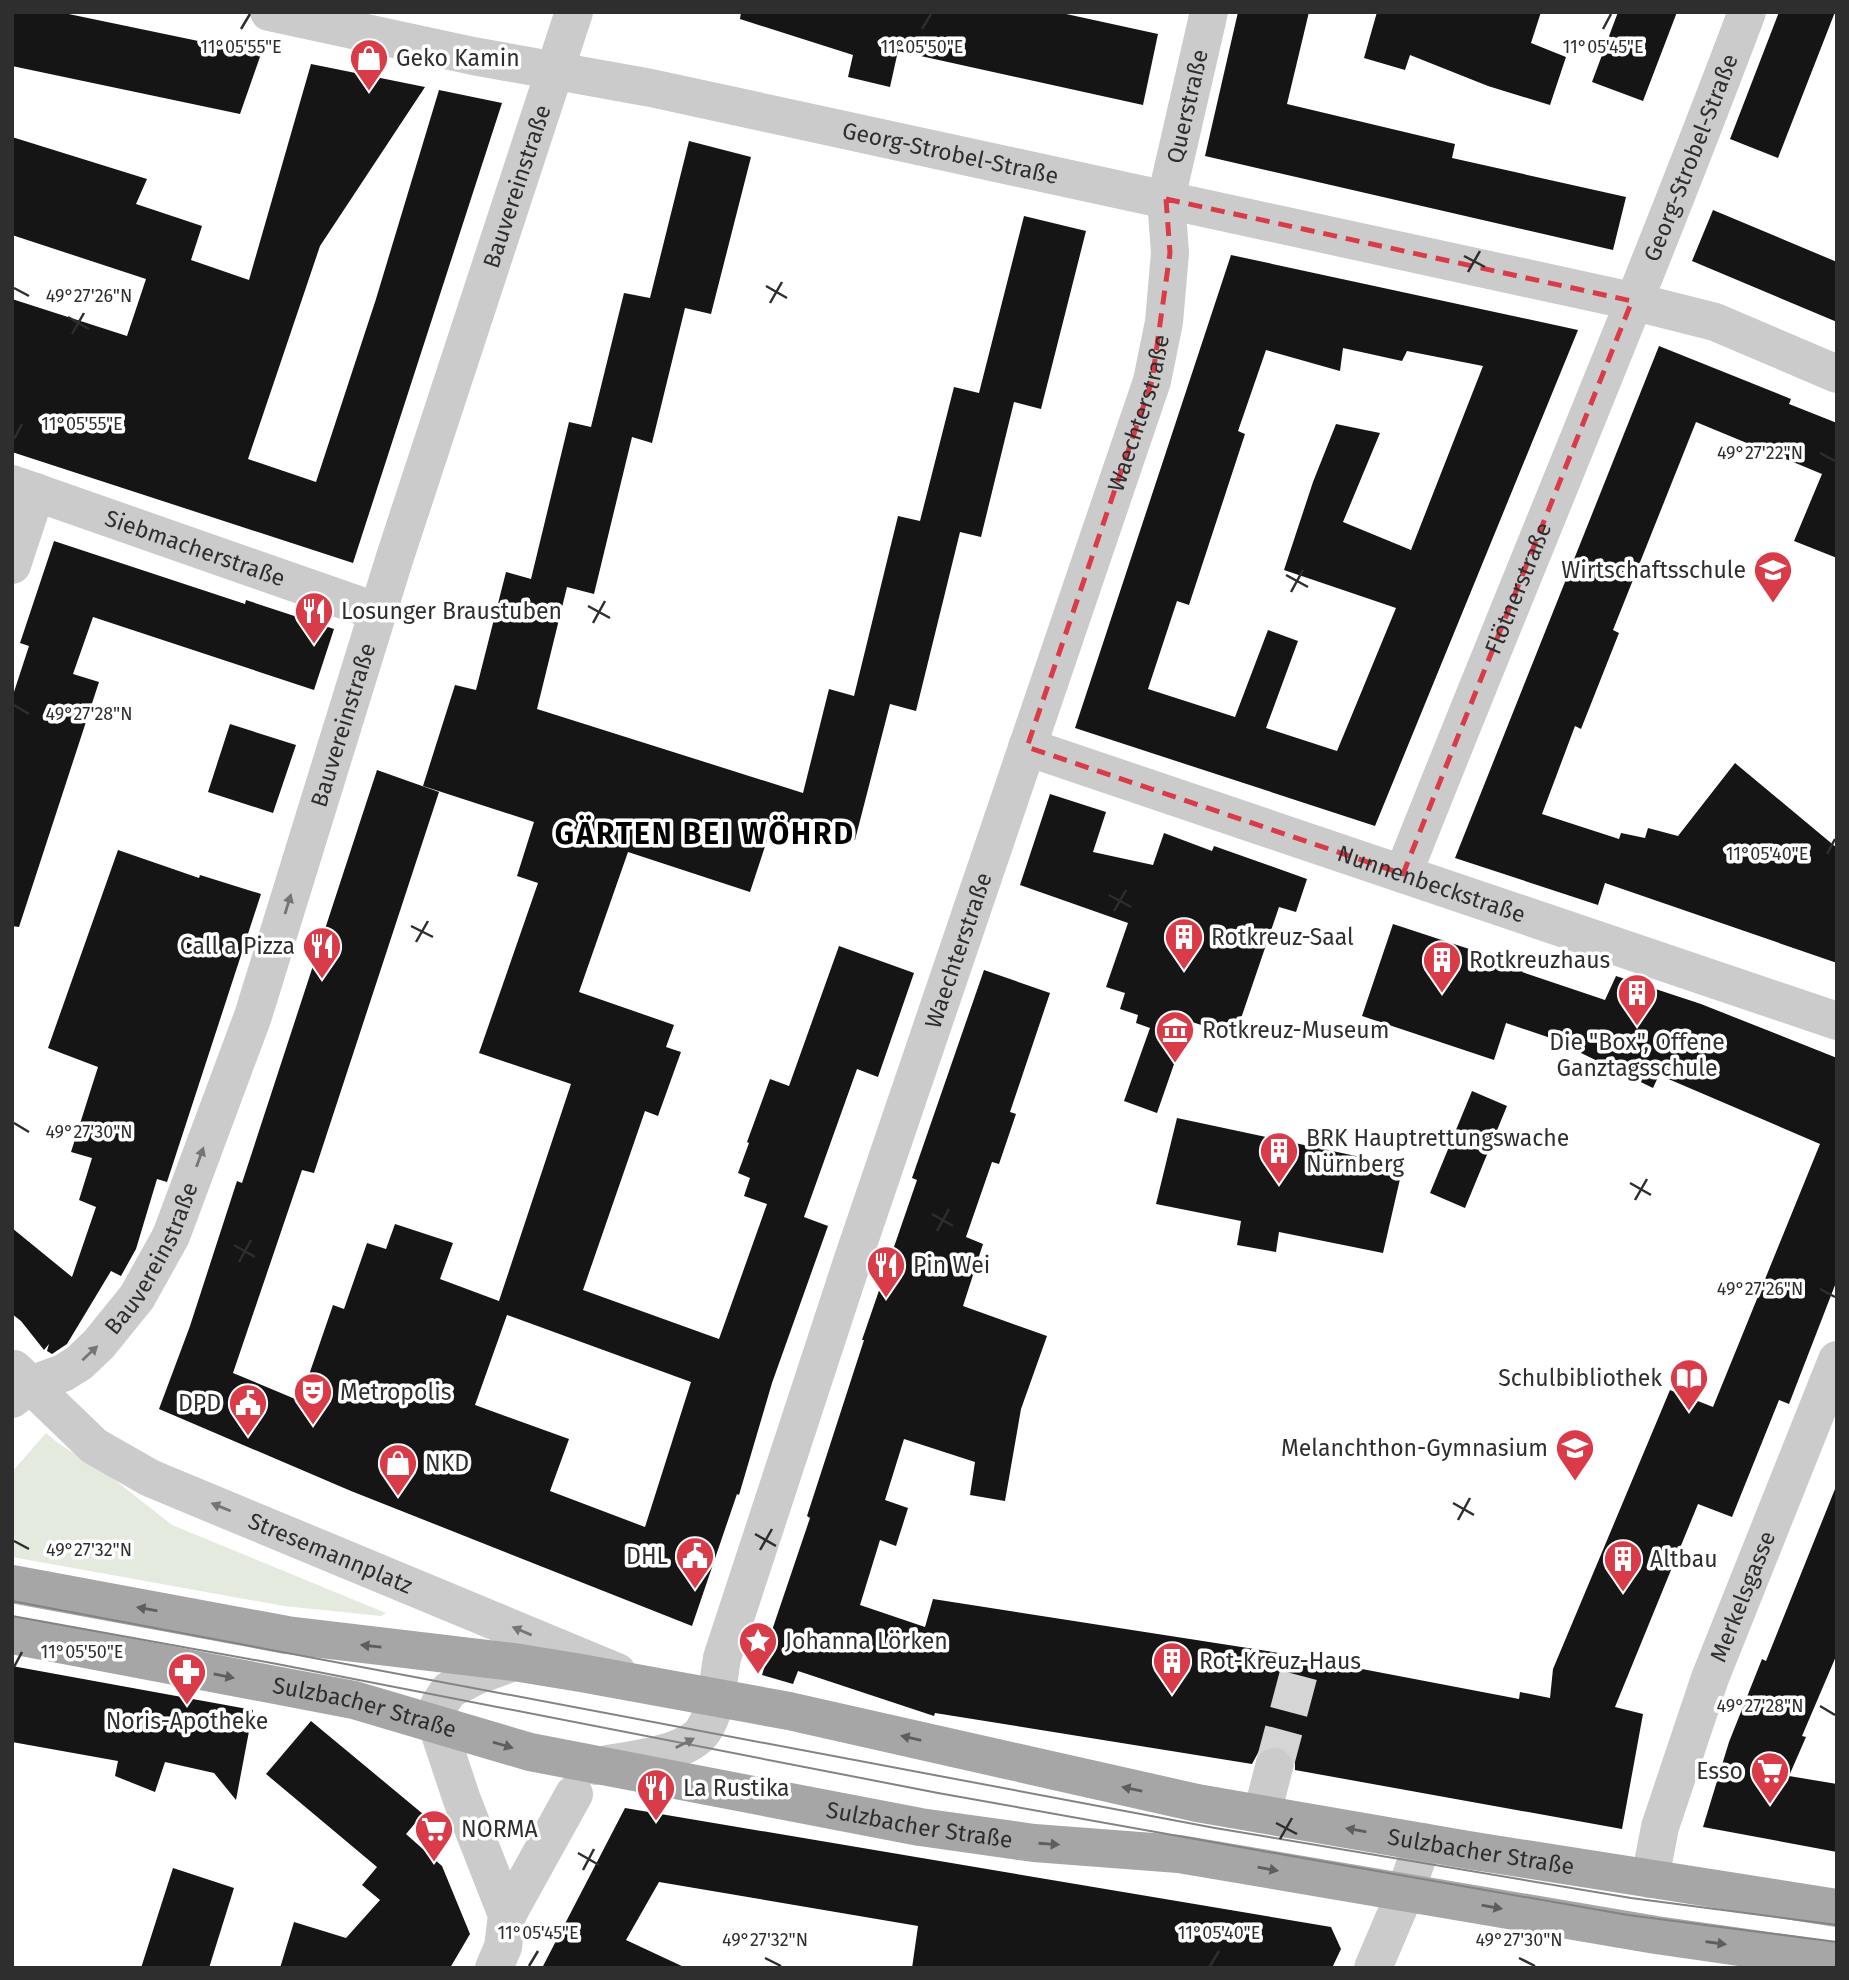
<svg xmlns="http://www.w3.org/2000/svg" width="1849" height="1980" viewBox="0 0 1849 1980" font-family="'Fira Sans',sans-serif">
  <rect width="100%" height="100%" fill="#fff"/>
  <!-- green -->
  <path fill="#e4eadd" d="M 46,1433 L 58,1443 L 111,1477 L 172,1525 L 386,1613 L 381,1616 L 284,1606 L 12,1557 L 12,1472 Z"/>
  <!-- building -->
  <path fill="#151515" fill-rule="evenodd" d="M 12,12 L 59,12 L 261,54 L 240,114 L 12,66 Z
    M 741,12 L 1057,12 L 1158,34 L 1143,105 L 898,51 L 890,87 L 848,77 L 853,55 L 740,19 Z
    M 1238,12 L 1309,12 L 1287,104 L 1455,144 L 1452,158 L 1626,197 L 1613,250 L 1205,156 Z
    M 1377,12 L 1541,12 L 1531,43 L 1566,57 L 1550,105 L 1488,86 L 1410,55 L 1405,70 L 1364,58 Z
    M 1618,12 L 1677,12 L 1643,101 L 1592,82 Z
    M 1779,12 L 1835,12 L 1778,158 L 1730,139 Z
    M 311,64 L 425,87 L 320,246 L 248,459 L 316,482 L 376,299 L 439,90 L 502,103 L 353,563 L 12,452 L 12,299 L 127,336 L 146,279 L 12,235 L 12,137 L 147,179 L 136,204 L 202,226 L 191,260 L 249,280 Z
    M 689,141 L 751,157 L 711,314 L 685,308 L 652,443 L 632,437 L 594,594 L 567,587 L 537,709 L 803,793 L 829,689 L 854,696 L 898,516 L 920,521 L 954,387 L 979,393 L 1024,216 L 1086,231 L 1041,409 L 1014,402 L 981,537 L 960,532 L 916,711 L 890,704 L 855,840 L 774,819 L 750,892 L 628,852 L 579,992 L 674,1025 L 666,1047 L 681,1052 L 658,1116 L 645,1111 L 583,1290 L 719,1339 L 767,1204 L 744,1196 L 750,1178 L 738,1173 L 749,1143 L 747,1142 L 770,1079 L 789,1086 L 839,946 L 914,973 L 878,1077 L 857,1069 L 804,1217 L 828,1226 L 772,1383 L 739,1495 L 737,1494 L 692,1626 L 351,1491 L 159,1409 L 190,1326 L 237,1181 L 242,1183 L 377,770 L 439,792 L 314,1173 L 302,1170 L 233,1373 L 300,1401 L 333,1305 L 344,1309 L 367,1243 L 386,1249 L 395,1224 L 453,1243 L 440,1279 L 499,1301 L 571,1084 L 479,1053 L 538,883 L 517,876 L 534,822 L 423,786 L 455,685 L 476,690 L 506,572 L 531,579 L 569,422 L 591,427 L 624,293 L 650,298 ZM 507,1315 L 691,1382 L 645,1527 L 550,1491 L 569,1439 L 475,1405 Z
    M 1713,210 L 1837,262 L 1837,322 L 1692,261 Z
    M 1231,255 L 1578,330 L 1375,826 L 1075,728 ZM 1343,348 L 1402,361 L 1407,351 L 1483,366 L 1411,550 L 1343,522 L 1380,433 L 1336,424 L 1313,482 L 1284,570 L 1396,608 L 1337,751 L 1266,728 L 1298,641 L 1268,630 L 1235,717 L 1148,689 L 1177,601 L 1189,605 L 1245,434 L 1238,431 L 1266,350 L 1340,371 Z
    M 1659,346 L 1791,399 L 1789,404 L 1837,423 L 1837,558 L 1794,541 L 1822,474 L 1696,422 L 1613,630 L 1619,633 L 1581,729 L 1575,726 L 1542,814 L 1619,839 L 1621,833 L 1645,838 L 1648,828 L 1678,836 L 1735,763 L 1837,848 L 1837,963 L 1605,883 L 1598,905 L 1455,858 Z
    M 54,541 L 245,604 L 246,600 L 334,629 L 314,690 L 93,617 L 73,674 L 99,682 L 19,927 L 12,926 L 12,698 L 29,646 L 20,643 Z
    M 230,724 L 296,745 L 273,813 L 208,792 Z
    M 1050,794 L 1106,812 L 1093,852 L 1153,865 L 1164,833 L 1212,851 L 1214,846 L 1307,879 L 1296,912 L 1279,907 L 1235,1036 L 1189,1021 L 1157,1113 L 1124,1101 L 1150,1028 L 1136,1023 L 1138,1015 L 1120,1009 L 1125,993 L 1106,987 L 1128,923 L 1020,885 Z
    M 118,850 L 199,878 L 200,875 L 261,894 L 167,1182 L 157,1179 L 136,1249 L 121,1276 L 111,1271 L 67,1344 L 52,1354 L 47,1351 L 49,1344 L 44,1350 L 21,1321 L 12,1314 L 12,1228 L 72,1277 L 96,1207 L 79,1200 L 92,1158 L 71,1152 L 98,1067 L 48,1048 Z
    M 1393,924 L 1524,967 L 1522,972 L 1605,1000 L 1616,976 L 1701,1004 L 1837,1058 L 1837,1280 L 1789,1404 L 1779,1400 L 1732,1517 L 1698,1504 L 1615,1707 L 1643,1714 L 1622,1829 L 1295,1770 L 1295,1760 L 1290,1752 L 1279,1746 L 1267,1746 L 1259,1751 L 1252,1764 L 935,1713 L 934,1716 L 798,1671 L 793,1684 L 762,1675 L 769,1652 L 765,1651 L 810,1518 L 807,1516 L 864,1340 L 862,1340 L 917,1180 L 912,1178 L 984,970 L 1050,993 L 1010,1112 L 1016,1114 L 999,1164 L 992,1162 L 966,1237 L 983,1244 L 963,1306 L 1047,1336 L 1021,1409 L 1005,1501 L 970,1495 L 975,1462 L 904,1439 L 885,1500 L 908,1508 L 896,1546 L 880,1540 L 860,1605 L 925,1627 L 933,1599 L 1273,1652 L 1519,1699 L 1520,1692 L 1550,1698 L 1553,1669 L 1670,1390 L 1713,1407 L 1820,1144 L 1659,1075 L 1653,1088 L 1581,1053 L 1583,1049 L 1506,1023 L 1494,1060 L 1362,1016 Z
    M 1472,1091 L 1507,1106 L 1465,1208 L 1430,1193 Z
    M 1177,1118 L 1403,1166 L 1383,1253 L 1279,1232 L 1276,1252 L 1237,1245 L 1241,1221 L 1156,1204 Z
    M 1835,1489 L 1837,1654 L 1802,1736 L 1806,1737 L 1789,1776 L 1837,1784 L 1837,1852 L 1703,1827 L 1729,1742 L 1762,1659 L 1766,1661 Z
    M 12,1666 L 253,1710 L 236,1800 L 214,1773 L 165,1762 L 155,1792 L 115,1776 L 118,1761 L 12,1742 Z
    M 311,1721 L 423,1814 L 406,1834 L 442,1866 L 470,1934 L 450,1968 L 280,1968 L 294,1922 L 346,1938 L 380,1900 L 362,1885 L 377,1867 L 266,1774 Z
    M 625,1808 L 1331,1927 L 1341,1949 L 1332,1968 L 912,1968 L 918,1926 L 659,1882 L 626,1940 L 686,1968 L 542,1968 Z
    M 173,1868 L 234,1888 L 209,1968 L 141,1968 Z"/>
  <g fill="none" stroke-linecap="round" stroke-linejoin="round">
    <!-- minor-tunnel -->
    <path stroke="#d5d5d5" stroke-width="38" stroke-dasharray="38 19" stroke-linecap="butt" d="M 1274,1767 L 1303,1658"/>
    <!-- minor -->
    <g stroke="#cbcbcb" stroke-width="38">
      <path id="s1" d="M 269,12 L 473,56 L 651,88 L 1632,301 L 1715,322 L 1837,374"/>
      <path id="s2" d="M 12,484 L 378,612"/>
      <path d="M 12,565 L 36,492"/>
      <path id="s3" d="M 1027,747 L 1837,1021"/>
      <path id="s4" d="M 1403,874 C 1517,586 1638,301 1747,12"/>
      <path id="s5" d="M 14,1369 L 94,1446 L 150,1478 L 617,1672"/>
      <path id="s6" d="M 12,1399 L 30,1385 L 63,1373 L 79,1363 L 99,1344 L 137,1297 L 171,1236 L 253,1016 L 394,560 L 574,12"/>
      <path id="s7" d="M 597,1766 C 626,1760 685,1756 703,1731 C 717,1711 718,1681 722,1658 L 853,1259 L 1152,381 L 1164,322 L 1170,253 L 1166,199 L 1209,12"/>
      <path d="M 1262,1814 L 1274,1767"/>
      <path id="s8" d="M 1650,1879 L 1660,1827 L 1710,1678 L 1837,1360"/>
      <path d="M 507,1915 L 574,1794"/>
      <path d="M 494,1968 L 503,1947 L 507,1915 L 462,1800 L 437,1725 L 439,1705 L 449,1690 L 476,1676 L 514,1662"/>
      <path d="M 1373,1968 L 1405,1893 L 1423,1842"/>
    </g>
    <!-- major -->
    <g stroke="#a6a6a6" stroke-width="38">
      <path id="s9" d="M 12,1584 L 287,1635 L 514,1662 L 581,1673 L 789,1711 L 1197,1803 L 1468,1850 L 1837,1908"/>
      <path id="s10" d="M 12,1635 L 354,1700 L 530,1752 L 920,1827 L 1034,1843 L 1179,1854 L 1656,1935 L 1837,1961"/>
    </g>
    <!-- tram -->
    <path stroke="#838383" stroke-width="2" d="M 12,1601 L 1215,1828 L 1631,1898 L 1837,1925
      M 12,1616 L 277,1664 L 938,1793 L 1251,1849 L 1628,1915 L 1837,1942"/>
  </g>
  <!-- one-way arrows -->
  <defs><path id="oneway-solid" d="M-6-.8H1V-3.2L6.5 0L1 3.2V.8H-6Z" transform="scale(1.75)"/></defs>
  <g fill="#757575">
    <use href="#oneway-solid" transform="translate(288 904) rotate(-73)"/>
    <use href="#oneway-solid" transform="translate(200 1157) rotate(-70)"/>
    <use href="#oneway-solid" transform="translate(90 1353) rotate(-43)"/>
    <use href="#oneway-solid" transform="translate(221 1507) rotate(-158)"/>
    <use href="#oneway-solid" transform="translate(522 1631) rotate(-157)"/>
    <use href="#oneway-solid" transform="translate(685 1743) rotate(-27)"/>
  </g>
  <g fill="#5e5e5e">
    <use href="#oneway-solid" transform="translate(147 1609) rotate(-170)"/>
    <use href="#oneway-solid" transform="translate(371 1646) rotate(-174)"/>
    <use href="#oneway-solid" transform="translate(224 1676) rotate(11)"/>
    <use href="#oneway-solid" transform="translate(911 1738) rotate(-167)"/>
    <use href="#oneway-solid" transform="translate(503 1745) rotate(16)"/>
    <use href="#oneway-solid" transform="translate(1132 1789) rotate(-168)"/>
    <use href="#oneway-solid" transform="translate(1356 1830) rotate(-170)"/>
    <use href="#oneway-solid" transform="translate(1049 1844) rotate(4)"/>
    <use href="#oneway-solid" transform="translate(1268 1869) rotate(10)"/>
    <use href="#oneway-solid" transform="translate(1492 1907) rotate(10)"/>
    <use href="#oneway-solid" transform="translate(1716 1943) rotate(8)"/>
  </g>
  <!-- marked area -->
  <path fill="none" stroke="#d93c48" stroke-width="5" stroke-dasharray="14 9" stroke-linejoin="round" d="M 1166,199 L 1632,301 L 1403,874 L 1027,747 L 1152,381 L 1170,253 Z"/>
  <!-- ticks -->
  <path fill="none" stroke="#2e2e2e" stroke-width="2.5" d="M 241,29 L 250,14M 922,29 L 931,14M 1603,29 L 1611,14M 1464,256 L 1485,267M 1468,272 L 1480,251M 766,286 L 787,298M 14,288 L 29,296M 770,303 L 782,282M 68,317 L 89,329M 72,334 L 84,313M 14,439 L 22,424M 1820,453 L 1835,461M 1286,575 L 1308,587M 1291,592 L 1303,570M 588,606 L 610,618M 593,623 L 605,601M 14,705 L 29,714M 1827,854 L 1835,839M 1109,895 L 1131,907M 1114,911 L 1126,890M 411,926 L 433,937M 416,942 L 428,921M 14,1123 L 29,1132M 1630,1183 L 1651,1195M 1635,1200 L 1647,1179M 932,1214 L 953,1226M 937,1231 L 949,1209M 234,1245 L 255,1257M 239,1262 L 251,1240M 1820,1289 L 1835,1297M 1453,1503 L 1474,1515M 1458,1520 L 1470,1498M 755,1534 L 776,1546M 14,1541 L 29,1549M 760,1550 L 772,1529M 14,1667 L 22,1652M 1820,1706 L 1835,1715M 1276,1823 L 1297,1834M 1280,1839 L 1292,1818M 578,1853 L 599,1865M 583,1870 L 594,1849M 765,1958 L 781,1966M 1519,1958 L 1535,1966M 529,1966 L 538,1951M 1210,1966 L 1219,1951"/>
  <!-- icons -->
  <defs>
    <g id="shop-pin" transform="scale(2.0125)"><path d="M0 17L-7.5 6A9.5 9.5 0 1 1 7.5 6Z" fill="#d93c48" stroke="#fff"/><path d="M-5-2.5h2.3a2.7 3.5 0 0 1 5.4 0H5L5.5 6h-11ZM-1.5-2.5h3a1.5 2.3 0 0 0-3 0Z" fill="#fff"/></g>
    <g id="school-pin" transform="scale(2.0125)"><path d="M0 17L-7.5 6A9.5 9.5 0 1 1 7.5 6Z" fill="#d93c48" stroke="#fff"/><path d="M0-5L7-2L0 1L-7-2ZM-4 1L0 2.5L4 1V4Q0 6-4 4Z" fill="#fff"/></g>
    <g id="restaurant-pin" transform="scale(2.0125)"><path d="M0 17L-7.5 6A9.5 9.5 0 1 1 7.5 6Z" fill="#d93c48" stroke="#fff"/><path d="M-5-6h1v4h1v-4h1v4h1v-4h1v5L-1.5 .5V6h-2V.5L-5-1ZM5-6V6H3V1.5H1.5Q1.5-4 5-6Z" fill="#fff"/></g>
    <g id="building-pin" transform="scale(2.0125)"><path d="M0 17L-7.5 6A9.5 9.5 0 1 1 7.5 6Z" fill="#d93c48" stroke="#fff"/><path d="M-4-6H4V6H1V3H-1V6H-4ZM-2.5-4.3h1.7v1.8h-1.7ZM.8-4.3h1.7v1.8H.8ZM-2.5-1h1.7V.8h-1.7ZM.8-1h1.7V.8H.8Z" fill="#fff"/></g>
    <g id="museum-pin" transform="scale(2.0125)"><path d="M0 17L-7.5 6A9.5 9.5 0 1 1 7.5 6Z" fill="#d93c48" stroke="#fff"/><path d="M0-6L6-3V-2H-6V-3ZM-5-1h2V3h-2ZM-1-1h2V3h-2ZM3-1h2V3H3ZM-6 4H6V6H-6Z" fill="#fff"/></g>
    <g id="library-pin" transform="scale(2.0125)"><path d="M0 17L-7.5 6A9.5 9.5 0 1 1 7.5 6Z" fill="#d93c48" stroke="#fff"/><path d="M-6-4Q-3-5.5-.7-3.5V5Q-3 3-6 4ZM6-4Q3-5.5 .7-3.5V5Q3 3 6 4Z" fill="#fff"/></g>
    <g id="theatre-pin" transform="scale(2.0125)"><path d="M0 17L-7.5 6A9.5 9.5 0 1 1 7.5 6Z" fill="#d93c48" stroke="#fff"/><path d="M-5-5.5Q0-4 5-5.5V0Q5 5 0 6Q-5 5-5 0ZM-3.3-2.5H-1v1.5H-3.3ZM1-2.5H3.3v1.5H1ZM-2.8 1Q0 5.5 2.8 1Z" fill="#fff"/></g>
    <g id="civic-pin" transform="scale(2.0125)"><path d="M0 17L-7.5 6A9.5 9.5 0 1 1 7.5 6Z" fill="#d93c48" stroke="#fff"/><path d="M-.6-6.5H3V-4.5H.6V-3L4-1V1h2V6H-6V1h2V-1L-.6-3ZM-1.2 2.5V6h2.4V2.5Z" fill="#fff"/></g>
    <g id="sight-pin" transform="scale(2.0125)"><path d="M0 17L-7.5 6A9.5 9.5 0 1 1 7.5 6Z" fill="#d93c48" stroke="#fff"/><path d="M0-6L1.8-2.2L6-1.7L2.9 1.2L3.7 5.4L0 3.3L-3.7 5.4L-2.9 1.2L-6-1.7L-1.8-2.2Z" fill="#fff"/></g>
    <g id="pharmacy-pin" transform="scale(2.0125)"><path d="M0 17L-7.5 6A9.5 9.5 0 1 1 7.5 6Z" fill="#d93c48" stroke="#fff"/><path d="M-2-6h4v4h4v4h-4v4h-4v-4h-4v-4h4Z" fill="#fff"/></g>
    <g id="supermarket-pin" transform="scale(2.0125)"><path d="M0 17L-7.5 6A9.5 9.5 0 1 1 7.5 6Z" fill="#d93c48" stroke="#fff"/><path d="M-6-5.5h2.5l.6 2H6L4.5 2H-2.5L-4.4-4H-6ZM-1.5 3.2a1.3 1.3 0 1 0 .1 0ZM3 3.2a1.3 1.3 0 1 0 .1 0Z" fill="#fff"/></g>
  </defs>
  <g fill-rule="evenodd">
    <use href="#shop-pin" x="369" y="58"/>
    <use href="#school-pin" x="1773" y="570"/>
    <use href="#restaurant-pin" x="314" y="611"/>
    <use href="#building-pin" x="1184" y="937"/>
    <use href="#restaurant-pin" x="322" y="946"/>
    <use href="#building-pin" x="1442" y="960"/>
    <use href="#building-pin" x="1637" y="993"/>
    <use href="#museum-pin" x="1175" y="1030"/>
    <use href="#building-pin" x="1279" y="1151"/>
    <use href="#restaurant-pin" x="886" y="1265"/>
    <use href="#library-pin" x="1689" y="1378"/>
    <use href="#theatre-pin" x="313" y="1392"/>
    <use href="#civic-pin" x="248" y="1403"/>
    <use href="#school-pin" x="1575" y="1448"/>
    <use href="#shop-pin" x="398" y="1463"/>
    <use href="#civic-pin" x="695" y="1556"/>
    <use href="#building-pin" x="1623" y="1559"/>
    <use href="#sight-pin" x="758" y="1641"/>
    <use href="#building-pin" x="1172" y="1661"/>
    <use href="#pharmacy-pin" x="187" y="1672"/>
    <use href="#supermarket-pin" x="1770" y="1771"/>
    <use href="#restaurant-pin" x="656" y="1788"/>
    <use href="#supermarket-pin" x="434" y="1829"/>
  </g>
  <g text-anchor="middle" stroke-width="7" stroke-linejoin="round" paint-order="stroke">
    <!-- poi labels -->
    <g font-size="23" fill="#2e2e2e" stroke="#fff" text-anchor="start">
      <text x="396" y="66">Geko Kamin</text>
      <text x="1746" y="578" text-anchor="end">Wirtschaftsschule</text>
      <text x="341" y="619">Losunger Braustuben</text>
      <text x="1211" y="945">Rotkreuz-Saal</text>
      <text x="295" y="954" text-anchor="end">Call a Pizza</text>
      <text x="1469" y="968">Rotkreuzhaus</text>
      <text x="1202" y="1038">Rotkreuz-Museum</text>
      <text x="1637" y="1050" text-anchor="middle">Die "Box", Offene<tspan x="1637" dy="26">Ganztagsschule</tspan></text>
      <text x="1306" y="1146">BRK Hauptrettungswache<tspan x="1306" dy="26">Nürnberg</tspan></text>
      <text x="913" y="1273">Pin Wei</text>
      <text x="1662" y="1386" text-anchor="end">Schulbibliothek</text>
      <text x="340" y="1400">Metropolis</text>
      <text x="221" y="1411" text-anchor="end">DPD</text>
      <text x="1548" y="1456" text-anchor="end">Melanchthon-Gymnasium</text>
      <text x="425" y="1471">NKD</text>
      <text x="668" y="1564" text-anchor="end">DHL</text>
      <text x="1650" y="1567">Altbau</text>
      <text x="785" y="1649">Johanna Lörken</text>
      <text x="1199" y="1669">Rot-Kreuz-Haus</text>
      <text x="187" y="1729" text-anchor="middle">Noris-Apotheke</text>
      <text x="1743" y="1779" text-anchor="end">Esso</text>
      <text x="683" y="1796">La Rustika</text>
      <text x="461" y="1837">NORMA</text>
    </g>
    <!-- street labels -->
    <g font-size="23" fill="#2e2e2e" stroke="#fff">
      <text dy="8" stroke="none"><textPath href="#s7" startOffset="1816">Querstraße</textPath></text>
      <text dy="8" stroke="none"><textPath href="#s1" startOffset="696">Georg-Strobel-Straße</textPath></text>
      <text dy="8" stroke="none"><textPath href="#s4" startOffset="772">Georg-Strobel-Straße</textPath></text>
      <text dy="8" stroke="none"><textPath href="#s6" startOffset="1340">Bauvereinstraße</textPath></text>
      <text dy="8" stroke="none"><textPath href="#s7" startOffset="1503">Waechterstraße</textPath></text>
      <text dy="8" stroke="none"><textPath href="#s2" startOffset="194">Siebmacherstraße</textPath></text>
      <text dy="8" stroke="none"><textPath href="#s4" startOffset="308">Flötnerstraße</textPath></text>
      <text dy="8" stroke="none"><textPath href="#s6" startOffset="774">Bauvereinstraße</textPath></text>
      <text dy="8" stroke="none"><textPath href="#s3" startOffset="427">Nunnenbeckstraße</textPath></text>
      <text dy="8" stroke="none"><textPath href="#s7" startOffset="936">Waechterstraße</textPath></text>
      <text dy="8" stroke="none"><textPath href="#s6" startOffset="206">Bauvereinstraße</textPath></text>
      <text dy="8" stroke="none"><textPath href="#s5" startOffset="371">Stresemannplatz</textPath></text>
      <text dy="8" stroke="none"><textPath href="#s8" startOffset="298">Merkelsgasse</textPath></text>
      <text dy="8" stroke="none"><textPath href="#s10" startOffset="360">Sulzbacher Straße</textPath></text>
      <text dy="8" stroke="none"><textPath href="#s10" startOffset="928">Sulzbacher Straße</textPath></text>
      <text dy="8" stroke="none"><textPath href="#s9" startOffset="1494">Sulzbacher Straße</textPath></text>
    </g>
    <!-- district labels -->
    <g font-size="30" font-weight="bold" letter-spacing="2" fill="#000" stroke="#fff">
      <text x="705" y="844">GÄRTEN BEI WÖHRD</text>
    </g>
  </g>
  <g font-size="18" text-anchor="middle" fill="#2e2e2e" stroke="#fff" stroke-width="7" stroke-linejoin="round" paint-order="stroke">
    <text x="241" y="53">11°05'55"E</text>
    <text x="922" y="53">11°05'50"E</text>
    <text x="1603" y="53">11°05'45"E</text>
    <text x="89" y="302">49°27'26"N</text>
    <text x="82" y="430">11°05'55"E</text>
    <text x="1760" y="459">49°27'22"N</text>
    <text x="89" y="720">49°27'28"N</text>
    <text x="1767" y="860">11°05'40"E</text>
    <text x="89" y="1138">49°27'30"N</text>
    <text x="1760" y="1295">49°27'26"N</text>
    <text x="89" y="1556">49°27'32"N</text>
    <text x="82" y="1658">11°05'50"E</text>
    <text x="1760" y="1712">49°27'28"N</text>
    <text x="538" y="1939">11°05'45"E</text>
    <text x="1219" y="1939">11°05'40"E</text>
    <text x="765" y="1946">49°27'32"N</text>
    <text x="1519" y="1946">49°27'30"N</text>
  </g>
  <!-- border -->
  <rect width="1849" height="1980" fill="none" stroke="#2e2e2e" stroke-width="28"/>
</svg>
